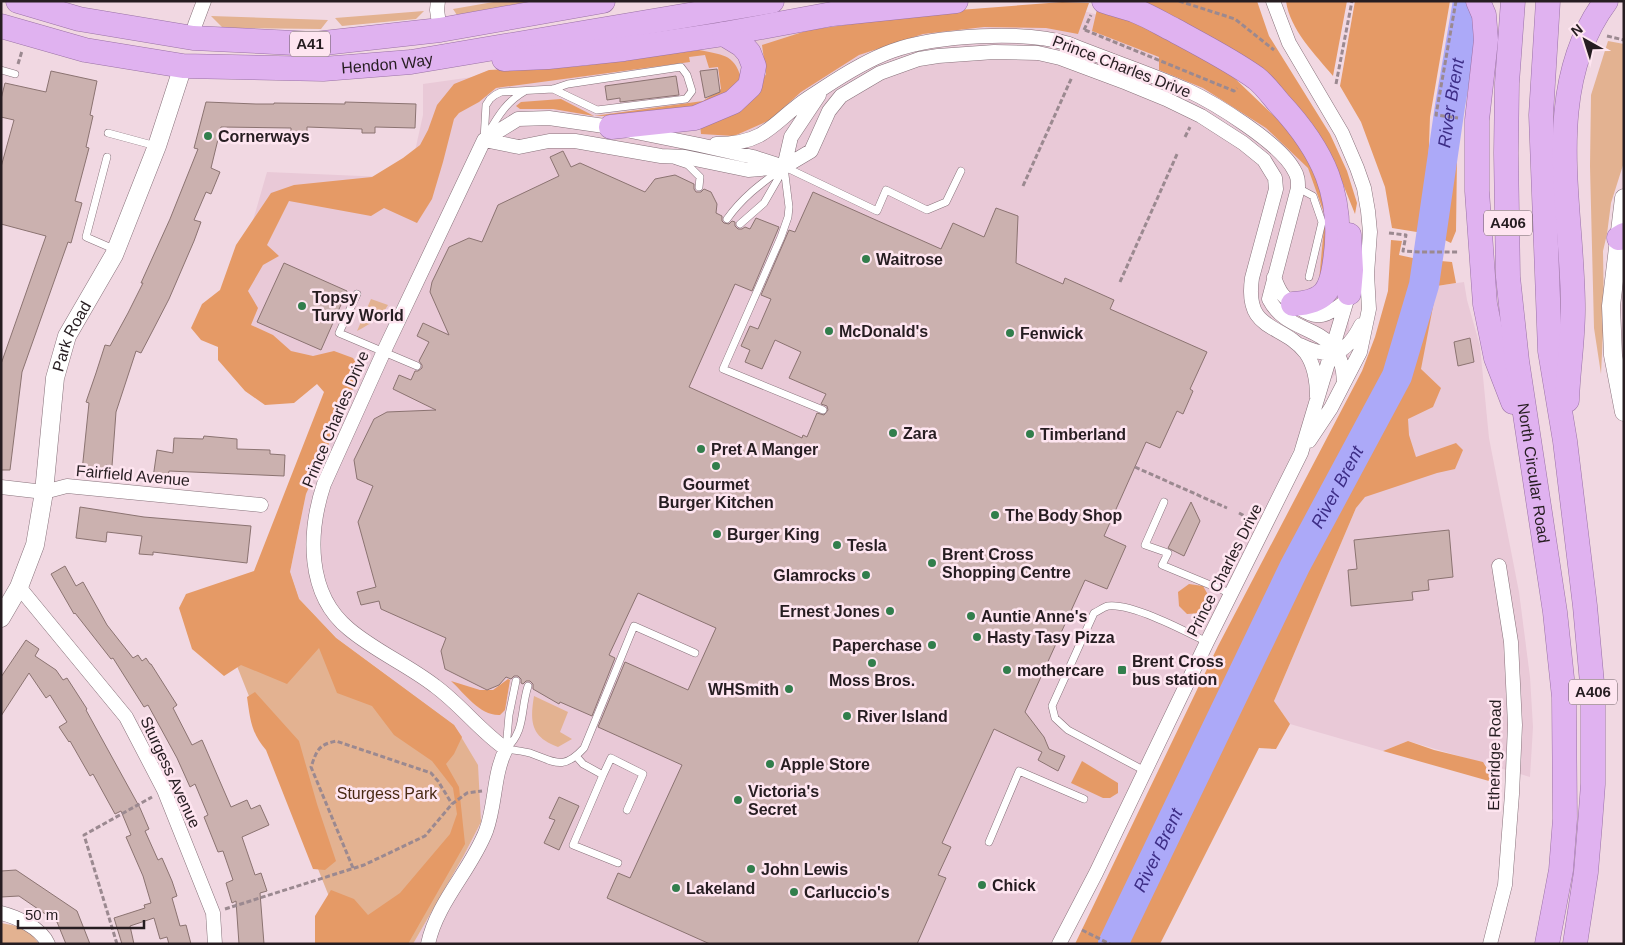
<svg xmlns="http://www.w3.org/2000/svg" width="1625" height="945" viewBox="0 0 1625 945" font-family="Helvetica,sans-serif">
  <rect width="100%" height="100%" fill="#f1d8e2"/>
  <!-- built -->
  <path fill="#e9c9d7" d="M 1070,7 L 1161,33 L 1314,162 L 1349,293 L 1349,357 L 1317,397 L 1207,642 L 1059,944 L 413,944 L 463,857 L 481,822 L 388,676 L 336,638 L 299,599 L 290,572 L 306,494 L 350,389 L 224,321 L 267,172 L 409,178 L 423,115 L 423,84 L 487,75 L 570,68 L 844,25 Z
    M 1464,282 L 1467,300 L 1480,346 L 1489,438 L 1519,592 L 1530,677 L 1533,727 L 1530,777 L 1408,741 L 1383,751 L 1290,724 L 1274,701 L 1356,508 L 1437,286 Z"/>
  <!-- green -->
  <path fill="#e3b291" d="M 499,1 L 535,1 L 457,15 L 453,9 Z
    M 424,11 L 416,19 L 342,26 L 335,18 Z
    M 211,16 L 328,20 L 321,29 L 223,28 Z
    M 1608,41 L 1624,44 L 1624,162 L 1611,203 L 1607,234 L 1603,251 L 1604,311 L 1601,374 L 1594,328 L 1590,166 L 1591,95 Z
    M 371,299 L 388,305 C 381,318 370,324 357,331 Z
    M 290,572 L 299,599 L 336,638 L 454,725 L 478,765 L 481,822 L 463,857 L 413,944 L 348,944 L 217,616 Z
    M 534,696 L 568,712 L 560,732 L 572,739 L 558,747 C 530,737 530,721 534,696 Z
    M 1,923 L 27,928 L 39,944 L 1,944 Z"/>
  <!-- forest -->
  <path fill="#e59a66" d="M 1120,1 L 1257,1 L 1269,36 L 1330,134 L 1347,171 L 1357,203 L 1355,214 L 1332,157 L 1266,75 Z
    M 1286,1 L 1347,1 L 1333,76 C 1315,54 1290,30 1286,1 Z
    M 1355,1 L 1450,1 L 1430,117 L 1428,172 L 1425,185 L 1423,233 L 1392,228 L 1385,187 L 1361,122 L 1340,86 Z
    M 1062,2 L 1089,3 L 1078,34 L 1046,28 L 984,27 L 923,34 L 859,55 L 801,92 L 770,120 L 734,136 L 701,134 L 700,124 L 754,94 L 766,74 L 762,45 L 809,30 L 946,11 Z
    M 1098,5 L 1128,15 L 1225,69 L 1292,133 L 1309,153 L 1327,216 L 1330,240 L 1319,281 L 1325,216 L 1308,168 L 1266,128 L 1203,88 L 1159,70 L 1159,57 L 1092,31 Z
    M 699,50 C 721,55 734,53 741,78 L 735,90 L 704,107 L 655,115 L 594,116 L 553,109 L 520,109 L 516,106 L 521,102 L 561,99 L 594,116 L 703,101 L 721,89 L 718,67 L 709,68 L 705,55 L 689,57 L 690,62 L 496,88 L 479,102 L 459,113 L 454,119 L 443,162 L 432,199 L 417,223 L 384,208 L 371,216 L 289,201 L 267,245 L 279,256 L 263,265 L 248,291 L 258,308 L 251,325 L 273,335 L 291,351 L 313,356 L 334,351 L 353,358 L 360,369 L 349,400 L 306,494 L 290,572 L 299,599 L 336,638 L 454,725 L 462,737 L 454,754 L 446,764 L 459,787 L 465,844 L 408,944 L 315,944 L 315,916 L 331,890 L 354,899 L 368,915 L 400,893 L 450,834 L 457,814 L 453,788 L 432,761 L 394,735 L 372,706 L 337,693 L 319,648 L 287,684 L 241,665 L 224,676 L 192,649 L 179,608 L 186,594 L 254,571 L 324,392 L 317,384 L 294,403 L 265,405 L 245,391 L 218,360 L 218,347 L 201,340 L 191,328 L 202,304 L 220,290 L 236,245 L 271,193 L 294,185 L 372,177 L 403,158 L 420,145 L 428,130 L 437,105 L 454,84 L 489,70 L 582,66 Z
    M 1457,158 L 1456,231 L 1451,243 L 1434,235 L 1445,190 Z
    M 1391,240 L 1402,241 L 1399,255 L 1422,260 L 1418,282 L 1392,374 L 1269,599 L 1220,700 L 1108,944 L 1075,944 L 1218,646 L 1362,371 L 1375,337 L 1388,291 Z
    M 1430,260 L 1452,262 L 1456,283 L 1437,286 L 1421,369 L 1441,388 L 1433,407 L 1408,419 L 1409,435 L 1416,457 L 1456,443 L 1463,450 L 1455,469 L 1437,473 L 1365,497 L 1356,508 L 1274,701 L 1290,724 L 1276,749 L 1259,748 L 1160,944 L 1124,944 L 1302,568 L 1401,380 L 1426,285 Z
    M 1189,584 L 1203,586 L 1207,593 L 1209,603 C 1203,611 1198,614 1187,614 L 1179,606 L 1178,592 Z
    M 508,679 L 510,680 L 505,710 L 500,715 C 480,716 465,694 451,681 L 480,690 L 493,690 Z
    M 255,692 L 299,741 L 317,804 L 336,861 L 325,870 L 313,869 L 266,750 C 251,733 250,718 247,697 Z
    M 1408,741 L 1434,750 L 1483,762 L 1496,783 L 1383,751 Z
    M 1082,761 L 1118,783 L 1118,793 L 1110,798 L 1103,798 L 1071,783 Z"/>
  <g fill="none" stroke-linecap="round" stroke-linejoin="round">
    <!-- river -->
    <path stroke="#aca9f8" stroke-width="30" id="s1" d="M 1113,944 L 1295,566 L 1397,376 L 1424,285 L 1450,106 L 1468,1"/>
  </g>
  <!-- building -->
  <path fill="#cbb1af" stroke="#8b7371" d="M 717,69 L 720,92 L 705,98 L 700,71 Z
    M 51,71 L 97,81 L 90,115 L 93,116 L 86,147 L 89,148 L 75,201 L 82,203 L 71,243 L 68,242 L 22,372 L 10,470 L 1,470 L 1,364 L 46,236 L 1,224 L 1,167 L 14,120 L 1,117 L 1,99 L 5,83 L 46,92 Z
    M 676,76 L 679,95 L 620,102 L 620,98 L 607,100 L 605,86 Z
    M 206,102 L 256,104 L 274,104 L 274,103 L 345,104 L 345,102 L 416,104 L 415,128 L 375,127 L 375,133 L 362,133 L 362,129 L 307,127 L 307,133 L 291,133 L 291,128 L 221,127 L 211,168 L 220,172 L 211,194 L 206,192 L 194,220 L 201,222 L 194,241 L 169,299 L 153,330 L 141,353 L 136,351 L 116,412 L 112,466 L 106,465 L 105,473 L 82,471 L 89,403 L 86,402 L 96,373 L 105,345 L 110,346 L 128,313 L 143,283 L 141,283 L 170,219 L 198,149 L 194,148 Z
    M 563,151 L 571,167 L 580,163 L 645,192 L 655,179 L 675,175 L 694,184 L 694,189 L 696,192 L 701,192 L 704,189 L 711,192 L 717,204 L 716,213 L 722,216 L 722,221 L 724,223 L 729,224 L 732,221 L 735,222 L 735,226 L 738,229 L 742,229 L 745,227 L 750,229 L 756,218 L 779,227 L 752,291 L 735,284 L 689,387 L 802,438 L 803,435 L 807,437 L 817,413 L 824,415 L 828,410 L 827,406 L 821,404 L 826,394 L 789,378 L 801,352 L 775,340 L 762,369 L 745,362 L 750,350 L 741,346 L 750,326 L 758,329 L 771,299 L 761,295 L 789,230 L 795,232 L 813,192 L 941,249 L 953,223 L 984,237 L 996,208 L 1018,216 L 1016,263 L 1063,284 L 1065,278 L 1114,300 L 1110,309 L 1207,352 L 1190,389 L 1193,391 L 1183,414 L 1177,411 L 1160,448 L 1146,442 L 1104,536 L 1126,546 L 1107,589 L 1085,580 L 1025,712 L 1044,737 L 1049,749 L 1065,756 L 1058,771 L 1038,760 L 1042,752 L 994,729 L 942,843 L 951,847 L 938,875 L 946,878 L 917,944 L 710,944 L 607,898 L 618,873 L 630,878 L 682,765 L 598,727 L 601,720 L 625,662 L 688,690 L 716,628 L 638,593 L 609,655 L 615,658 L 592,716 L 560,702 L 559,704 L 533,689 L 533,684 L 530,681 L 526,681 L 523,684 L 521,683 L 521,679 L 518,676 L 514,676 L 511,679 L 506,677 L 499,685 L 487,690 L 445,669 L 441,651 L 446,638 L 381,609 L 379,601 L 361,605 L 357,592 L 376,587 L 358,522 L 373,486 L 357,479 L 354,460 L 374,419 L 387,412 L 436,410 L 393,389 L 399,375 L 411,380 L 415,371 L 418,371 L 422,368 L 422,365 L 419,361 L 429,342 L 417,336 L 423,323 L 449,335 L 430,292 L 432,282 L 449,247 L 469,238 L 482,242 L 498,205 L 559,176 L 550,157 Z
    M 284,263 L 347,291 L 321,350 L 257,322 Z
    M 1470,338 L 1474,362 L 1458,366 L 1454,342 Z
    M 204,436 L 237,439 L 237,449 L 270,450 L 270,454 L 285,455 L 284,476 L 169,471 L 167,481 L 153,478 L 157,450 L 173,453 L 174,438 L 203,439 Z
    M 1191,502 L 1200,521 L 1184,556 L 1168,548 Z
    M 80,507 L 144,517 L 251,526 L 247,563 L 153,552 L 153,555 L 139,554 L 142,536 L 107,532 L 106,542 L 76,538 Z
    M 1449,530 L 1453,577 L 1428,580 L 1429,590 L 1412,592 L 1413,600 L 1351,606 L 1348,570 L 1357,569 L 1354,540 Z
    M 65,566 L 76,586 L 83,582 L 107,625 L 133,658 L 138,655 L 142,661 L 146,658 L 150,664 L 151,664 L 177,705 L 173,708 L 192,745 L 202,740 L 231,807 L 247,800 L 251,809 L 260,805 L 269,825 L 242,837 L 255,875 L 261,873 L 267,891 L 260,893 L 264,944 L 239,944 L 236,901 L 232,903 L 226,883 L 233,880 L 223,851 L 218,852 L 204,817 L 208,815 L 195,784 L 190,787 L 177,758 L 148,705 L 144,707 L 113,658 L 111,659 L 75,613 L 74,614 L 51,574 Z
    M 26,640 L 39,649 L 35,656 L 56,670 L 63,680 L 67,678 L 87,709 L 86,710 L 140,808 L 149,829 L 145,831 L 158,860 L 162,858 L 172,881 L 177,896 L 172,898 L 180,926 L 186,925 L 191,944 L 169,944 L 167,937 L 160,939 L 154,918 L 130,926 L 134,944 L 122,944 L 114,918 L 145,908 L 144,905 L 151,903 L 143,876 L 126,837 L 131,835 L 121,811 L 115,814 L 93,774 L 90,776 L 70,741 L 69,742 L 59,727 L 67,722 L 50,695 L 46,698 L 29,673 L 1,716 L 1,677 Z
    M 559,797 L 579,806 L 559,850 L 544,843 L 555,820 L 549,818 Z
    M 16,870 L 77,911 L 90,944 L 66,944 L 57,922 L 19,896 L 1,897 L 1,871 Z"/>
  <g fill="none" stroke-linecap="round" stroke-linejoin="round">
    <!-- service casing -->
    <g stroke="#88727b" stroke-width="8">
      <path id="service" d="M 1,70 L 15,74
        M 525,91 C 504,103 496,120 484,140 L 486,105 L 490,99 L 495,95 L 501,92 L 553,89 L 568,84 L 681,67 L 687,75 L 692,91 L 686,99 L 597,110 L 553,89
        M 108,133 L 156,146
        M 107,157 L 86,237 L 116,250
        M 676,161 L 688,165 L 700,177 L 699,187
        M 784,167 L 789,207 L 788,217 L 781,237 L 723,369 L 823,410
        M 785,167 L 877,211 L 886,190 L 927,210 L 946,202 L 961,171
        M 1298,188 L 1313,196 L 1322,222 L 1309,277
        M 727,219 C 742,198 759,185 780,170
        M 740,224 L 764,203 L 783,170
        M 357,294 L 339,333 L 417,366
        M 1164,502 L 1145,545 L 1168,553 L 1162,565 L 1232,594
        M 506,749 C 514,750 522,751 530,753 C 555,762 563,771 584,748 L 634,626 L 695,653
        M 506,749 L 509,715 L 516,681
        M 506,749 C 526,730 520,711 528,686
        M 576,756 L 583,764 L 603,775 L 611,758 L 643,774 L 627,810
        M 1145,771 L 1068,730 L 1055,718 L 1052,706 L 1094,613 C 1099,611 1103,607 1108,606 C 1132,603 1185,631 1207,642
        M 603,775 L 573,845 L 618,863
        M 989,842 L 1019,771 L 1084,799"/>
    </g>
    <!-- minor casing -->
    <g stroke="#88727b" stroke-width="15">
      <path id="minor" d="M 438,1 L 437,10 L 440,30
        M 1273,1 L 1289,43 L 1342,133 L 1357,168 L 1364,188 L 1368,211 L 1370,232 L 1367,274 L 1369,309 L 1360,352 L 1331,408 L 1309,441
        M 193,38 L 195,25 L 204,1
        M 484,140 L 519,147 L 549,141 L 575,141 L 661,156 L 685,157 L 748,170 L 784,167 L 811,151 L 829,111 L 841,96 L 880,73 L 919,59 L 938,56 L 994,52 L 1038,53 L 1060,58 L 1127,83 L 1166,99 L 1201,116 L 1243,143 L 1264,160 L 1275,178 L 1276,189 L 1252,278 C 1244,333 1282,322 1306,353 C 1315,366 1317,381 1317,397
        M 716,144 C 731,144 747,142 760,135 C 774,127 784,116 796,107 C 804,100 813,95 822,89 C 843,75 867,60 892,51 C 936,35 1025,30 1069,44 C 1108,60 1149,73 1187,90 C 1215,103 1280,143 1294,170 C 1298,176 1298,181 1298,188 L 1269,299 C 1290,340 1342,320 1344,382
        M 784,167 L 791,137 L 819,95
        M 1274,277 C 1280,294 1283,297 1298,307 C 1318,321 1327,316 1346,301
        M 1300,345 C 1331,360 1346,355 1361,325
        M 1,487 L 44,492 L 67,486 L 261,505
        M 19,587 L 126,717 L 164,790 L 213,913 L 215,944
        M 1,913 C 17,917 41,928 48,944
        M 428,944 C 437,902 471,870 486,831 C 496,804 493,775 506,749 C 480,731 461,705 435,686 C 408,665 375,651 349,629 C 306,594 308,532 324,484 L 384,351 L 484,140 L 518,119 L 549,118 L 611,127 L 700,145 L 753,157 L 784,167
        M 1059,944 L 1096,873 L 1207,642 L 1301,453 L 1349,293 L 1367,274
        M 1490,944 L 1505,885 L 1512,794 L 1515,725 L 1511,642 L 1499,566"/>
    </g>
    <!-- tertiary casing -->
    <g stroke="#88727b" stroke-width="19">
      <g id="tertiary">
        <path d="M 1624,198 L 1611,306 L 1613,355 L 1624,412"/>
        <path id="s2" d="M 1,618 L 19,587 L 35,545 L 44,492 L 55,378 L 67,336 L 114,255 L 157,146 L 183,66"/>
      </g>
    </g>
    <!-- trunk casing -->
    <g stroke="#9a72a5" stroke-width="25">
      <g id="trunk">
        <path d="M 18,1 L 79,19 L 193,38 L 315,44 L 440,30 L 603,1"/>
        <path d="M 1104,1 C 1115,5 1126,7 1136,11 C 1149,16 1162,24 1174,30 C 1201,45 1231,60 1256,78 C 1265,85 1272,95 1279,103 C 1323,150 1345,196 1335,261 C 1331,292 1324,302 1293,304"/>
        <path d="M 1478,1 L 1484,15 L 1486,40 L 1477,120 L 1477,191 L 1485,304 L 1496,358 L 1513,402"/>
        <path id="s3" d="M 1513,1 L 1507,83 L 1506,153 L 1508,277 L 1517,361 L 1555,612 L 1564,697 L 1565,819 L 1561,870 L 1547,944"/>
        <path d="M 1548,1 L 1541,115 L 1550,351 L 1565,441 L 1585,606 L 1593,694 L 1593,784 L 1590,824 L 1586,872 L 1575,944"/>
        <path id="s4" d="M 1,26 L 85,50 L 183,66 L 323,69 L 411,62 L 772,1"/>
        <path d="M 504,59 L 548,57 L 624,49 L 724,34 L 832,14 L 956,1"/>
        <path d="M 611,127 L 695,118 L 733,102 L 750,86 L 754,66 L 749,53 L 742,45 L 724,34"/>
        <path d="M 1619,238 L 1624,235"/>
        <path d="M 1349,293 L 1351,270 L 1349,235"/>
        <path d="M 1567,400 C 1568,370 1573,340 1573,309 C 1573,208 1540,89 1606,1"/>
      </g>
    </g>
    <!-- path -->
    <path stroke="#9b8990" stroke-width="3" stroke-dasharray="5 2.5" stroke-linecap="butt" d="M 1179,1 L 1235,19 L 1274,50
      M 1456,1 L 1436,115 L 1458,118
      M 1084,30 L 1091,15
      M 1085,30 L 1234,91 L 1237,88
      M 1607,36 L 1624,40
      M 18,64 L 22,51
      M 1336,84 L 1352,1
      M 1185,137 L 1190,127
      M 1023,186 L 1072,77
      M 1389,233 L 1406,235 L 1403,251 L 1420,252 L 1459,252
      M 1120,282 L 1178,152
      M 1135,467 L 1227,508
      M 1239,513 L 1252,520
      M 353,868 L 311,767 C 317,750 318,745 336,741 L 431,773 L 438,781 L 452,804
      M 225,909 L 364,865 L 425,836 L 452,804 L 467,793 L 482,791
      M 1082,930 L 1110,944
      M 117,944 L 84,835 L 152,797"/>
    <!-- service -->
    <use href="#service" stroke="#fff" stroke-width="7"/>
    <!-- minor -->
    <use href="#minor" stroke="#fff" stroke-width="14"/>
    <!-- tertiary -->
    <use href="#tertiary" stroke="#fff" stroke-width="18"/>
    <!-- trunk -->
    <use href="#trunk" stroke="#e0b2f0" stroke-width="24"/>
  </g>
  <!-- markers -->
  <g fill="#327e4c" stroke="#fee5f0" stroke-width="2">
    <circle cx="208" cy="136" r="5"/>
    <circle cx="866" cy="259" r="5"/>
    <circle cx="302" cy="306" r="5"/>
    <circle cx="829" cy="331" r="5"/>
    <circle cx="1010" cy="333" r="5"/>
    <circle cx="893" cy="433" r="5"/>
    <circle cx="1030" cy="434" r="5"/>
    <circle cx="701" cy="449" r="5"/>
    <circle cx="716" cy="466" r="5"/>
    <circle cx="995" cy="515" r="5"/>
    <circle cx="717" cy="534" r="5"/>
    <circle cx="837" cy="545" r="5"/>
    <circle cx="932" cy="563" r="5"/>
    <circle cx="866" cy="575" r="5"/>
    <circle cx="890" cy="611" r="5"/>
    <circle cx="971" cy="616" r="5"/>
    <circle cx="977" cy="637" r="5"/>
    <circle cx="932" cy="645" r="5"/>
    <circle cx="872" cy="663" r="5"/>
    <circle cx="1007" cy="670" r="5"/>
    <rect x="1117" y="665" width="10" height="10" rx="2.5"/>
    <circle cx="789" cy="689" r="5"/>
    <circle cx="847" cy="716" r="5"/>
    <circle cx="770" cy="764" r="5"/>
    <circle cx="738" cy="800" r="5"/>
    <circle cx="751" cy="869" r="5"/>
    <circle cx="982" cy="885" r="5"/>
    <circle cx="676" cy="888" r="5"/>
    <circle cx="794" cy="892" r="5"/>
  </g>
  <g text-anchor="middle" stroke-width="5" stroke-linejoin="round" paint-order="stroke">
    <!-- shield labels -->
    <g fill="#fee5f0" stroke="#67595f" stroke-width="1">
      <rect x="290" y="31.5" width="40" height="25" rx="4"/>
      <rect x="1484" y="210.5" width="48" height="25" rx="4"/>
      <rect x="1569" y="679.5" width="48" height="25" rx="4"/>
    </g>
    <g font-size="15" font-weight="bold" fill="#261d21">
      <text x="310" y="49">A41</text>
      <text x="1508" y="228">A406</text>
      <text x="1593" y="697">A406</text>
    </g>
    <!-- street labels -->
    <g font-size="16" fill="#261d21" stroke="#fee5f0">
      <text dy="6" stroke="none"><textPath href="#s4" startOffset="391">Hendon Way</textPath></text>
      <text transform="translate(1122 66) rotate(21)" y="6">Prince Charles Drive</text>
      <text dy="6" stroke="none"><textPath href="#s2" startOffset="294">Park Road</textPath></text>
      <text transform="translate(335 419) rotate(-67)" y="6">Prince Charles Drive</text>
      <text dy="6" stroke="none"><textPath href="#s3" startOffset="474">North Circular Road</textPath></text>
      <text transform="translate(133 475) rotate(5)" y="6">Fairfield Avenue</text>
      <text transform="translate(1224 570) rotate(-63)" y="6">Prince Charles Drive</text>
      <text transform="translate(1494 755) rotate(-89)" y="6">Etheridge Road</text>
      <text transform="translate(171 772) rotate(65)" y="6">Sturgess Avenue</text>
    </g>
    <!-- poi labels -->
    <g font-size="16" font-weight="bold" fill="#261d21" stroke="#fee5f0" text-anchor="start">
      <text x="218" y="142">Cornerways</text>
      <text x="876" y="265">Waitrose</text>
      <text x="312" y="303">Topsy<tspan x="312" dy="18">Turvy World</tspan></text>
      <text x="839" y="337">McDonald's</text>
      <text x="1020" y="339">Fenwick</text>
      <text x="903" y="439">Zara</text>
      <text x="1040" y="440">Timberland</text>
      <text x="711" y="455">Pret A Manger</text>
      <text x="716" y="490" text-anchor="middle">Gourmet<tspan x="716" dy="18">Burger Kitchen</tspan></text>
      <text x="1005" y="521">The Body Shop</text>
      <text x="727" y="540">Burger King</text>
      <text x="847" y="551">Tesla</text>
      <text x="942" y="560">Brent Cross<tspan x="942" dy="18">Shopping Centre</tspan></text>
      <text x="856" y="581" text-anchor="end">Glamrocks</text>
      <text x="880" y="617" text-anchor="end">Ernest Jones</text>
      <text x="981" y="622">Auntie Anne's</text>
      <text x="987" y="643">Hasty Tasy Pizza</text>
      <text x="922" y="651" text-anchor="end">Paperchase</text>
      <text x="1132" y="667">Brent Cross<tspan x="1132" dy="18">bus station</tspan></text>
      <text x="1017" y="676">mothercare</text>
      <text x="872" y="686" text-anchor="middle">Moss Bros.</text>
      <text x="779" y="695" text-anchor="end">WHSmith</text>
      <text x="857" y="722">River Island</text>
      <text x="780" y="770">Apple Store</text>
      <text x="748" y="797">Victoria's<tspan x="748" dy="18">Secret</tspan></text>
      <text x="761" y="875">John Lewis</text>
      <text x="992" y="891">Chick</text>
      <text x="686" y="894">Lakeland</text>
      <text x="804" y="898">Carluccio's</text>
    </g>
    <!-- park labels -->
    <g font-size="16" fill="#492a14" stroke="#fee5f0">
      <text x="387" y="799">Sturgess Park</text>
    </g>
    <!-- water labels -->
    <g font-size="18" font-style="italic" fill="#3d2d86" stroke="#fee5f0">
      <text dy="6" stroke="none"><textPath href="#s1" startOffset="914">River Brent</textPath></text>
      <text dy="6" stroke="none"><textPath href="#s1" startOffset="509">River Brent</textPath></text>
      <text dy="6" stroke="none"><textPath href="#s1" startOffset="104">River Brent</textPath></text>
    </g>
  </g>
  <!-- border -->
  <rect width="1625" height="945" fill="none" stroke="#261d21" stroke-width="5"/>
  <!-- north arrow -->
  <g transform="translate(1585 40) rotate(321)" stroke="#fee5f0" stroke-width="4" paint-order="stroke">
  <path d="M0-4L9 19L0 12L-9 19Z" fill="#261d21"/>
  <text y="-8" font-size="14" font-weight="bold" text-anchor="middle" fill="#261d21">N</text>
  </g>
  <!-- scale -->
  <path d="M18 920v8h126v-8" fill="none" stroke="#261d21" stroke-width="2.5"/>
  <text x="25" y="920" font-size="15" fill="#261d21" stroke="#fee5f0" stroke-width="4" paint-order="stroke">50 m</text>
</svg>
